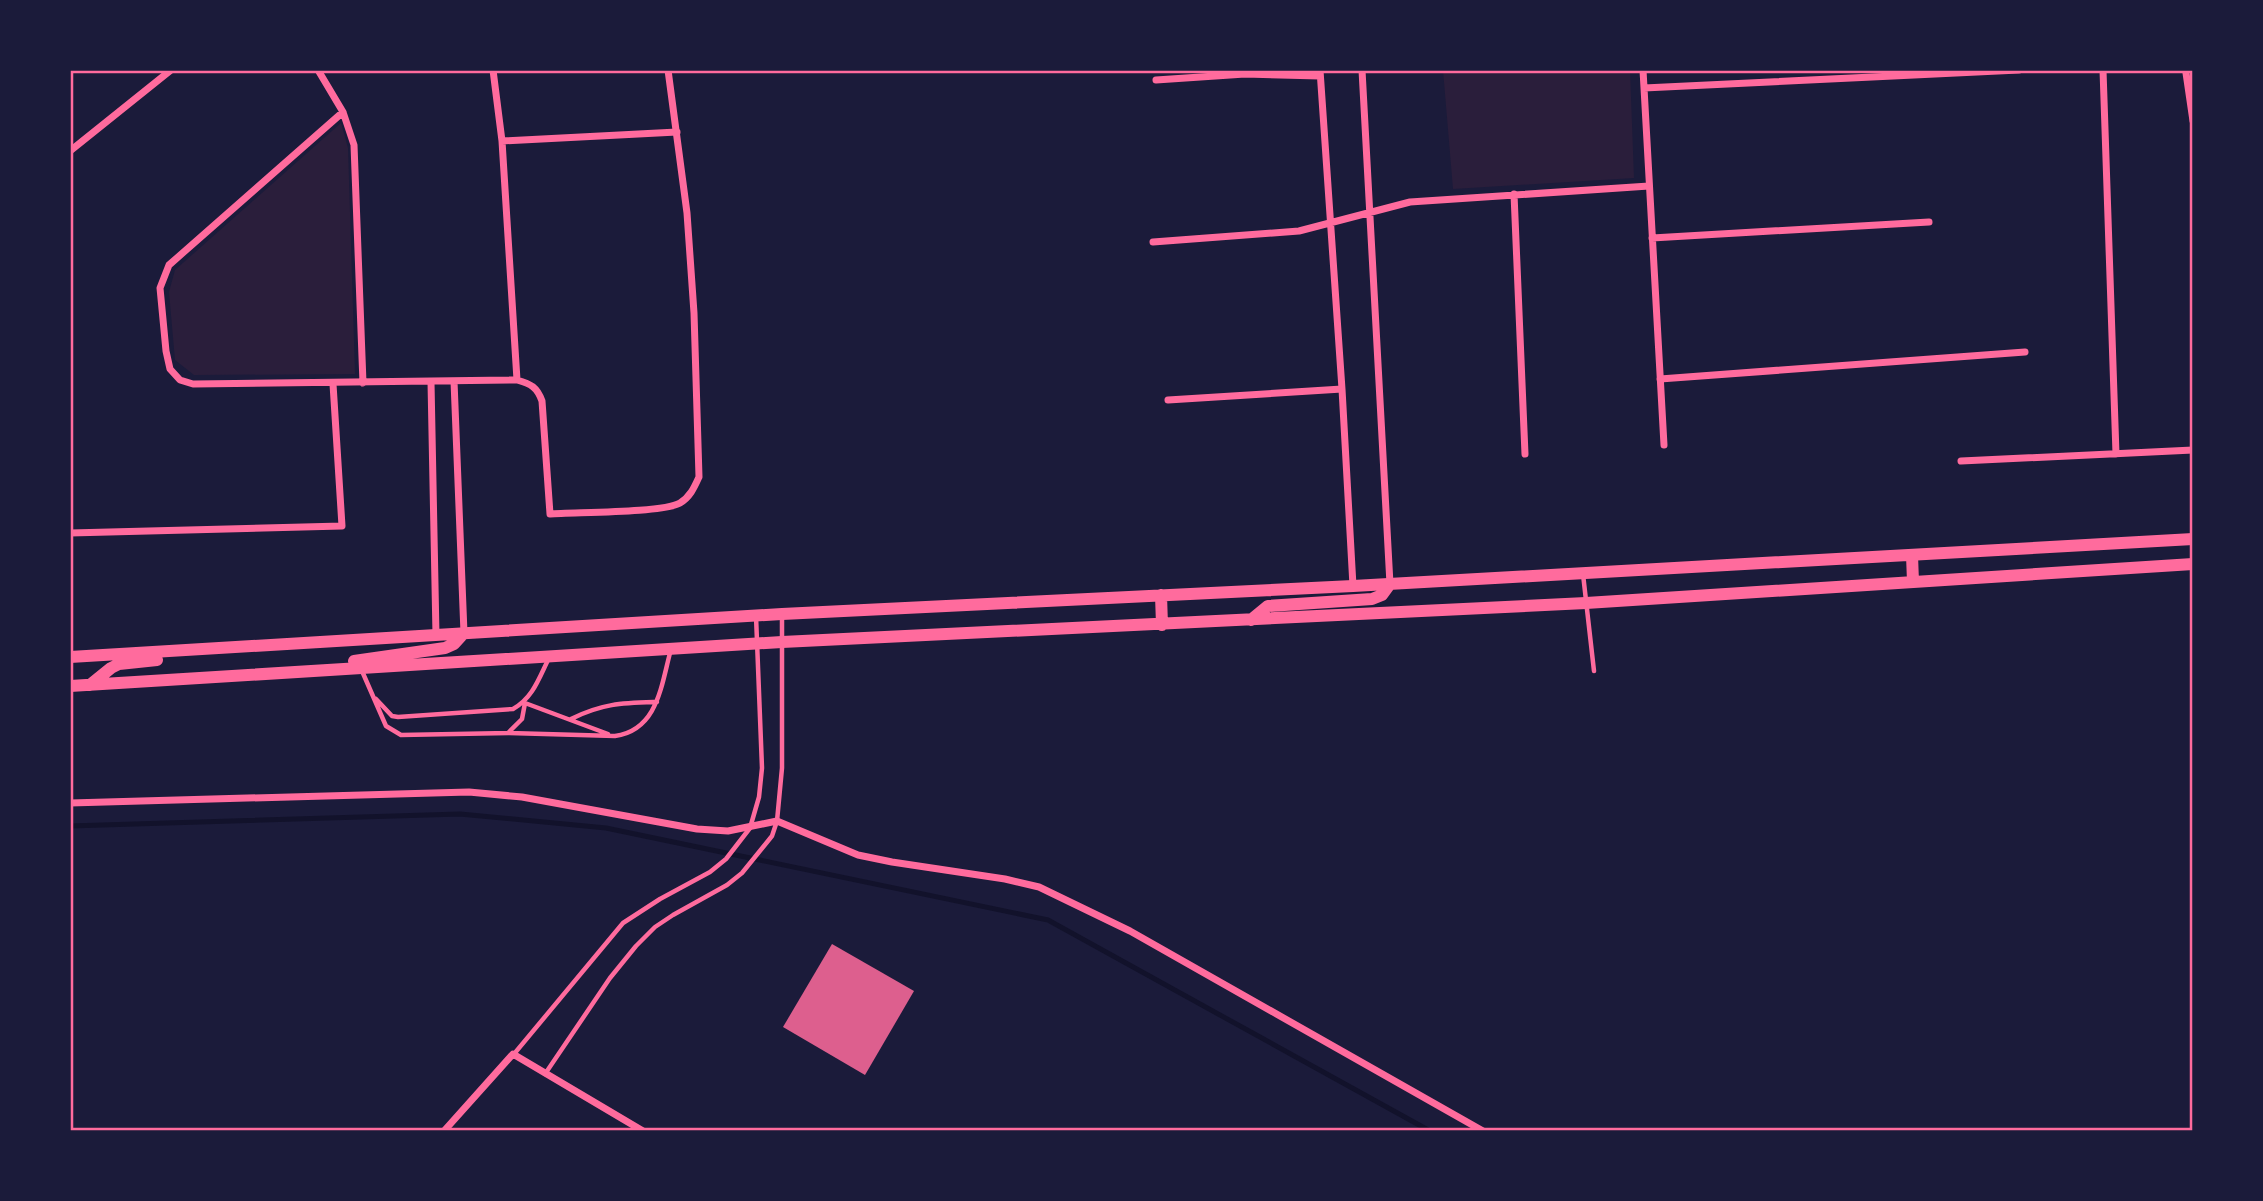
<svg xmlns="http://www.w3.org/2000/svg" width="2263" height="1201" viewBox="0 0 2263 1201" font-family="Commissioner,sans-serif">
  <rect width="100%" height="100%" fill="#1b1b3a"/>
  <!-- green -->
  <path fill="#2a1e3b" d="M 1443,70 L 1630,70 L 1634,178 L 1453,189 Z
    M 341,123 L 348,148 L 355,374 L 194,375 L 175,360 L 169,292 L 175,270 Z"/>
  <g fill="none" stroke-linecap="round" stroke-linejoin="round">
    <!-- stream -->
    <path stroke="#12122b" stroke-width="5" d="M 70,826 L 460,814 L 606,828 L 1048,920 L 1430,1131"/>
  </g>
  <!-- building -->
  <path fill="#dd5f8e" d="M 832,944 L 914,991 L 865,1075 L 783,1027 Z"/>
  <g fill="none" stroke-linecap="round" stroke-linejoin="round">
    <!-- service -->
    <path stroke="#ff6b9d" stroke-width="4.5" d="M 1583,574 L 1594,671
      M 362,671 L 386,726 L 401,735 L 509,733 L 615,736 C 657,730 661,687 670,653
      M 376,699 L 392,716 L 398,717 L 513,709 C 533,698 539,678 549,658
      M 571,719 C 603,703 623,703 657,702
      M 509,732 L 522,719 L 525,703 L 608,734
      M 514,1054 L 623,923 L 660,899 L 710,872 L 726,859 L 750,828 L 759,797 L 762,768 L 756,616
      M 545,1074 L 610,978 L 636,946 L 655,927 L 673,915 L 727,885 L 742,873 L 772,836 L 777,821 L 782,768 L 782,614"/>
    <!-- minor -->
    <path stroke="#ff6b9d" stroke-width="7" d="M 318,70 L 343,112 L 354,145 L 363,383
      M 493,70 L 502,141 L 517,380 C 531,384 537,387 542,401 L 550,514 C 574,512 663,513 680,503 C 690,497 694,488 699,477 L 694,313 L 687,213 L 668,70
      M 1320,70 L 1342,389 L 1353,586
      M 1362,70 L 1390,584
      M 1643,70 L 1664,445
      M 2103,70 L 2116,454
      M 2186,73 L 2193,121
      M 1156,80 L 1245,74 L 1320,76
      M 1644,88 L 2019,70
      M 343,112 L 169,265 L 160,288 L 166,351 L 170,369 L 180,380 L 193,384 L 517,380
      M 502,141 L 677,132
      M 70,151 L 171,70
      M 1514,194 L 1525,454
      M 1652,238 L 1929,222
      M 1153,242 L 1299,231 L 1410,202 L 1649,186
      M 1660,379 L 2025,352
      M 454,381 L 464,633
      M 431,382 L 436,635
      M 1168,400 L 1342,389
      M 1961,461 L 2193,450
      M 70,533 L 342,526 L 333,384
      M 70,803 L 469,792 L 522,797 L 697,829 L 728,831 L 777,821 L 858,855 L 892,862 L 1005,879 L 1039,887 L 1130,931 L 1483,1131
      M 444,1131 L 513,1054 L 643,1131"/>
    <!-- secondary -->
    <path stroke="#ff6b9d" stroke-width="12" d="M 1912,555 L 1913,582
      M 1161,595 L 1162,625
      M 1251,620 L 1268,606 L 1372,599 L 1382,595 L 1390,584
      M 70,657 L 782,614 L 1353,586 L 2193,539
      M 354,661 L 445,648 L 454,644 L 464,633
      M 90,685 L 111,668 L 119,664 L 157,660
      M 70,686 L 782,642 L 1586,603 L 2193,564"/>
  </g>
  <!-- border -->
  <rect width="2263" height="1201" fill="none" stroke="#1b1b3a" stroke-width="144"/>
  <rect x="72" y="72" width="2119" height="1057" fill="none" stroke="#ff6b9d" stroke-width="2.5"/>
</svg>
